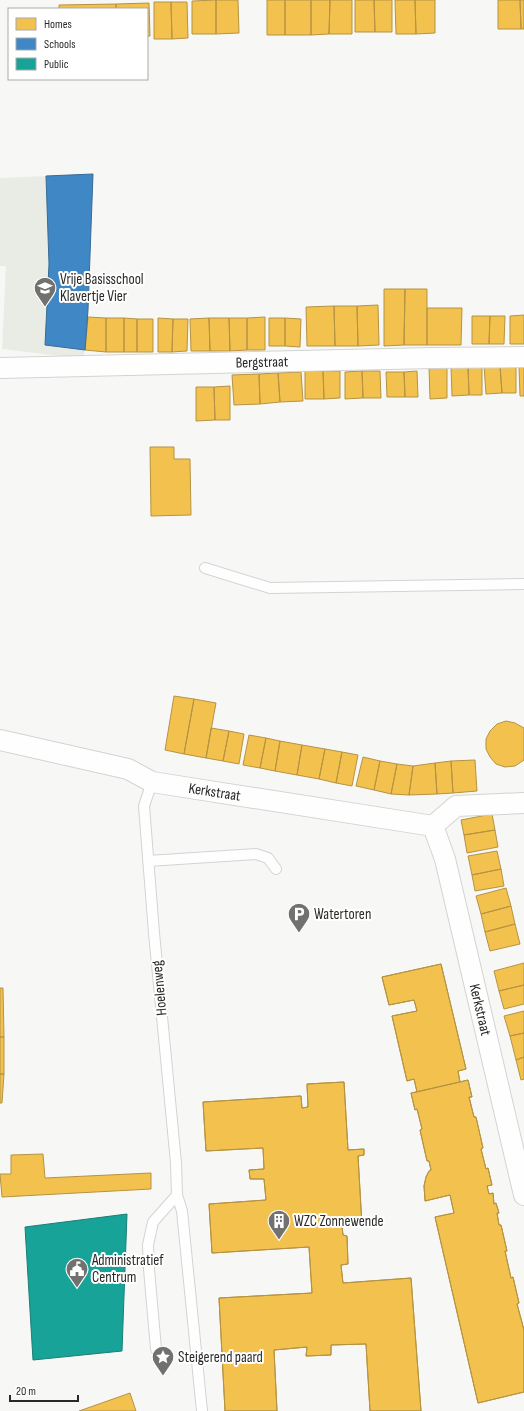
<svg xmlns="http://www.w3.org/2000/svg" width="524" height="1411" viewBox="0 0 524 1411" font-family="'Sofia Sans Condensed',sans-serif">
  <rect width="100%" height="100%" fill="#f7f8f6"/>
  <!-- built -->
  <path fill="#e9ece4" d="M 93,174 L 84,359 L 2,349 L 6,266 L 0,266 L 0,178 Z"/>
  <!-- homes -->
  <path fill="#f2c14e" stroke="#b69343" d="M 216,0 L 216,34 L 192,34 L 192,1 Z
    M 216,0 L 238,0 L 239,33 L 216,34 Z
    M 267,0 L 285,0 L 285,35 L 267,35 Z
    M 285,0 L 311,0 L 311,35 L 285,35 Z
    M 311,0 L 330,0 L 329,34 L 311,35 Z
    M 330,0 L 352,0 L 352,34 L 329,34 Z
    M 355,0 L 374,0 L 375,32 L 355,32 Z
    M 374,0 L 392,0 L 392,32 L 375,32 Z
    M 395,0 L 415,0 L 416,34 L 396,34 Z
    M 415,0 L 435,0 L 435,33 L 416,34 Z
    M 498,0 L 520,0 L 521,29 L 498,29 Z
    M 520,0 L 524,0 L 524,29 L 521,29 Z
    M 154,2 L 171,2 L 172,39 L 154,39 Z
    M 171,2 L 187,2 L 188,38 L 172,39 Z
    M 149,3 L 150,36 L 147,36 L 147,9 L 116,9 L 116,4 Z
    M 116,4 L 116,9 L 59,9 L 59,5 Z
    M 384,289 L 405,289 L 404,345 L 384,346 Z
    M 405,289 L 427,289 L 427,345 L 404,345 Z
    M 378,305 L 379,345 L 358,346 L 357,306 Z
    M 334,306 L 335,346 L 307,346 L 306,307 Z
    M 334,306 L 357,306 L 358,346 L 335,346 Z
    M 427,308 L 462,308 L 461,345 L 427,345 Z
    M 524,315 L 524,344 L 510,344 L 510,316 Z
    M 472,316 L 490,316 L 489,344 L 472,344 Z
    M 490,316 L 505,316 L 504,344 L 489,344 Z
    M 88,317 L 106,318 L 106,352 L 85,350 Z
    M 265,317 L 265,350 L 247,350 L 247,318 Z
    M 106,318 L 124,318 L 124,352 L 106,352 Z
    M 124,318 L 137,319 L 137,352 L 124,352 Z
    M 158,318 L 173,319 L 172,352 L 158,352 Z
    M 209,318 L 210,351 L 191,351 L 190,319 Z
    M 209,318 L 229,318 L 230,351 L 210,351 Z
    M 229,318 L 247,318 L 247,350 L 230,351 Z
    M 269,318 L 285,318 L 285,346 L 269,346 Z
    M 285,318 L 301,319 L 300,347 L 285,346 Z
    M 137,319 L 153,319 L 153,352 L 137,352 Z
    M 173,319 L 188,319 L 187,351 L 172,352 Z
    M 468,366 L 469,395 L 452,396 L 451,367 Z
    M 468,366 L 482,366 L 482,395 L 469,395 Z
    M 484,366 L 500,366 L 502,393 L 486,394 Z
    M 500,366 L 516,366 L 516,393 L 502,393 Z
    M 519,366 L 524,366 L 524,396 L 520,396 Z
    M 429,367 L 447,367 L 447,398 L 430,399 Z
    M 305,371 L 323,371 L 324,399 L 305,399 Z
    M 323,371 L 340,371 L 340,398 L 324,399 Z
    M 362,371 L 363,398 L 345,399 L 345,372 Z
    M 362,371 L 380,371 L 381,398 L 363,398 Z
    M 417,371 L 418,397 L 405,397 L 404,372 Z
    M 301,372 L 303,401 L 280,402 L 278,373 Z
    M 386,372 L 404,372 L 405,397 L 387,397 Z
    M 278,373 L 280,402 L 260,404 L 259,374 Z
    M 259,374 L 260,404 L 234,405 L 232,375 Z
    M 230,386 L 230,420 L 215,420 L 214,387 Z
    M 196,387 L 214,387 L 215,420 L 196,421 Z
    M 150,447 L 174,447 L 174,459 L 190,459 L 191,515 L 151,516 Z
    M 174,696 L 194,699 L 184,754 L 165,750 Z
    M 194,699 L 216,703 L 206,758 L 184,754 Z
    M 506,721 L 515,723 L 524,728 L 524,760 L 515,766 L 505,767 L 496,764 L 490,757 L 486,749 L 486,739 L 490,731 L 497,724 Z
    M 211,728 L 229,731 L 223,761 L 206,758 Z
    M 229,731 L 244,734 L 239,764 L 223,761 Z
    M 249,735 L 266,738 L 260,768 L 243,765 Z
    M 266,738 L 280,741 L 275,771 L 260,768 Z
    M 280,741 L 302,745 L 297,775 L 275,771 Z
    M 302,745 L 325,749 L 319,779 L 297,775 Z
    M 325,749 L 342,752 L 336,783 L 319,779 Z
    M 342,752 L 358,755 L 352,786 L 336,783 Z
    M 363,757 L 380,761 L 374,790 L 356,786 Z
    M 475,760 L 477,791 L 453,793 L 451,761 Z
    M 380,761 L 397,764 L 391,794 L 374,790 Z
    M 451,761 L 453,793 L 437,794 L 435,763 Z
    M 435,763 L 437,794 L 409,795 L 413,766 Z
    M 397,764 L 413,766 L 409,795 L 391,794 Z
    M 492,814 L 495,830 L 464,835 L 461,820 Z
    M 495,830 L 498,847 L 467,853 L 464,835 Z
    M 497,851 L 501,869 L 472,875 L 468,856 Z
    M 501,869 L 504,886 L 475,891 L 472,875 Z
    M 506,888 L 511,906 L 481,914 L 476,896 Z
    M 511,906 L 515,924 L 485,932 L 481,914 Z
    M 515,924 L 520,944 L 490,951 L 485,932 Z
    M 524,963 L 524,985 L 499,991 L 494,971 Z
    M 441,964 L 466,1069 L 458,1071 L 460,1082 L 468,1080 L 472,1097 L 469,1097 L 474,1117 L 476,1117 L 483,1148 L 481,1149 L 486,1169 L 488,1168 L 492,1185 L 487,1186 L 489,1194 L 493,1193 L 494,1204 L 496,1203 L 499,1213 L 497,1213 L 499,1225 L 501,1225 L 507,1251 L 505,1251 L 511,1278 L 513,1277 L 519,1303 L 517,1304 L 524,1330 L 524,1392 L 478,1403 L 435,1217 L 454,1213 L 450,1195 L 425,1201 L 425,1199 L 424,1186 L 426,1177 L 429,1171 L 431,1170 L 429,1161 L 427,1161 L 420,1130 L 422,1129 L 417,1109 L 415,1110 L 411,1093 L 417,1092 L 414,1079 L 407,1081 L 392,1016 L 417,1011 L 414,1000 L 389,1005 L 382,977 Z
    M 441,964 L 466,1069 L 458,1071 L 460,1082 L 417,1092 L 414,1079 L 407,1081 L 392,1016 L 417,1011 L 414,1000 L 389,1005 L 382,977 Z
    M 524,985 L 524,1004 L 504,1009 L 499,991 Z
    M 0,988 L 3,988 L 4,1037 L 0,1037 Z
    M 524,1011 L 524,1033 L 510,1036 L 504,1016 Z
    M 524,1033 L 524,1057 L 516,1060 L 510,1036 Z
    M 0,1037 L 4,1037 L 4,1074 L 0,1074 Z
    M 524,1057 L 524,1079 L 521,1080 L 516,1060 Z
    M 0,1074 L 4,1074 L 2,1103 L 0,1103 Z
    M 468,1080 L 472,1097 L 469,1097 L 474,1117 L 476,1117 L 483,1148 L 481,1149 L 486,1169 L 488,1168 L 492,1185 L 487,1186 L 489,1194 L 493,1193 L 494,1204 L 496,1203 L 499,1213 L 497,1213 L 499,1225 L 501,1225 L 507,1251 L 505,1251 L 511,1278 L 513,1277 L 519,1303 L 517,1304 L 524,1330 L 524,1392 L 478,1403 L 435,1217 L 454,1213 L 450,1195 L 425,1201 L 424,1186 L 426,1177 L 429,1171 L 431,1170 L 429,1161 L 427,1161 L 420,1130 L 422,1129 L 417,1109 L 415,1110 L 411,1093 Z
    M 344,1082 L 348,1150 L 364,1149 L 364,1155 L 358,1156 L 362,1225 L 342,1226 L 343,1235 L 347,1236 L 348,1264 L 341,1265 L 343,1283 L 411,1278 L 421,1411 L 370,1411 L 366,1344 L 331,1345 L 331,1355 L 306,1356 L 307,1347 L 274,1350 L 277,1411 L 225,1411 L 219,1298 L 312,1293 L 309,1247 L 212,1253 L 209,1204 L 266,1200 L 264,1179 L 250,1179 L 249,1170 L 264,1169 L 263,1148 L 206,1151 L 203,1102 L 301,1096 L 302,1108 L 308,1107 L 307,1084 Z
    M 344,1082 L 348,1150 L 364,1149 L 364,1155 L 358,1156 L 362,1225 L 342,1226 L 343,1235 L 347,1236 L 348,1264 L 341,1265 L 343,1283 L 411,1278 L 421,1411 L 370,1411 L 366,1344 L 331,1345 L 331,1355 L 306,1356 L 307,1347 L 274,1350 L 277,1411 L 225,1411 L 219,1298 L 312,1293 L 309,1247 L 212,1253 L 209,1204 L 266,1200 L 264,1179 L 250,1179 L 249,1170 L 264,1169 L 263,1148 L 206,1151 L 203,1102 L 301,1096 L 302,1108 L 308,1107 L 307,1084 Z
    M 43,1154 L 45,1178 L 151,1173 L 151,1189 L 2,1197 L 0,1174 L 11,1174 L 11,1155 Z
    M 130,1393 L 136,1411 L 79,1411 Z"/>
  <!-- schools -->
  <path fill="#3f88c5" stroke="#386c96" d="M 93,174 L 88,310 L 85,350 L 45,345 L 49,264 L 46,176 Z"/>
  <!-- public -->
  <path fill="#17a398" stroke="#1c7e76" d="M 127,1214 L 122,1351 L 33,1360 L 25,1227 Z"/>
  <g fill="none" stroke-linecap="round" stroke-linejoin="round">
    <!-- service casing -->
    <g stroke="#d3d4d2" stroke-width="12">
      <path id="service" d="M 205,568 L 270,588 L 524,584
        M 152,782 L 144,806 L 154,933 L 176,1163 L 177,1195 L 182,1211 L 202,1411
        M 148,861 L 256,854 L 268,858 L 276,869
        M 156,1349 L 149,1269 L 148,1245 L 153,1222 L 177,1195"/>
    </g>
    <!-- minor casing -->
    <g stroke="#d3d4d2" stroke-width="22">
      <g id="minor">
        <path id="s1" d="M 0,368 L 432,358 L 524,357"/>
        <path id="s2" d="M 0,740 L 128,769 L 152,782 L 433,826 L 456,806 L 524,803"/>
        <path id="s3" d="M 433,826 L 445,859 L 524,1195"/>
      </g>
    </g>
    <!-- service -->
    <use href="#service" stroke="#fefefe" stroke-width="10"/>
    <!-- minor -->
    <use href="#minor" stroke="#fefefe" stroke-width="20"/>
  </g>
  <!-- icons -->
  <defs>
    <g id="school-pin" transform="scale(1.15)"><path d="M0 17L-7.5 6A9.5 9.5 0 1 1 7.5 6Z" fill="#717170" stroke="#fff"/><path d="M0-5L7-2L0 1L-7-2ZM-4 1L0 2.5L4 1V4Q0 6-4 4Z" fill="#fff"/></g>
    <g id="parking-pin" transform="scale(1.15)"><path d="M0 17L-7.5 6A9.5 9.5 0 1 1 7.5 6Z" fill="#717170" stroke="#fff"/><path d="M-3.5-5.5H1a3.5 3.5 0 0 1 0 7H-1V5.5H-3.5ZM-1-3.4V-.6H.8a1.4 1.4 0 0 0 0-2.8Z" fill="#fff"/></g>
    <g id="building-pin" transform="scale(1.15)"><path d="M0 17L-7.5 6A9.5 9.5 0 1 1 7.5 6Z" fill="#717170" stroke="#fff"/><path d="M-4-6H4V6H1V3H-1V6H-4ZM-2.5-4.3h1.7v1.8h-1.7ZM.8-4.3h1.7v1.8H.8ZM-2.5-1h1.7V.8h-1.7ZM.8-1h1.7V.8H.8Z" fill="#fff"/></g>
    <g id="civic-pin" transform="scale(1.15)"><path d="M0 17L-7.5 6A9.5 9.5 0 1 1 7.5 6Z" fill="#717170" stroke="#fff"/><path d="M-.6-6.5H3V-4.5H.6V-3L4-1V1h2V6H-6V1h2V-1L-.6-3ZM-1.2 2.5V6h2.4V2.5Z" fill="#fff"/></g>
    <g id="sight-pin" transform="scale(1.15)"><path d="M0 17L-7.5 6A9.5 9.5 0 1 1 7.5 6Z" fill="#717170" stroke="#fff"/><path d="M0-6L1.8-2.2L6-1.7L2.9 1.2L3.7 5.4L0 3.3L-3.7 5.4L-2.9 1.2L-6-1.7L-1.8-2.2Z" fill="#fff"/></g>
  </defs>
  <g fill-rule="evenodd">
    <use href="#school-pin" x="45" y="288"/>
    <use href="#parking-pin" x="299" y="914"/>
    <use href="#building-pin" x="279" y="1221"/>
    <use href="#civic-pin" x="77" y="1269"/>
    <use href="#sight-pin" x="163" y="1357"/>
  </g>
  <g text-anchor="middle" stroke-width="4" stroke-linejoin="round" paint-order="stroke">
    <!-- poi labels -->
    <g font-size="15" fill="#292928" stroke="#fff" text-anchor="start">
      <text x="60" y="284">Vrije Basisschool<tspan x="60" dy="17">Klavertje Vier</tspan></text>
      <text x="314" y="919">Watertoren</text>
      <text x="294" y="1226">WZC Zonnewende</text>
      <text x="92" y="1265">Administratief<tspan x="92" dy="17">Centrum</tspan></text>
      <text x="178" y="1362">Steigerend paard</text>
    </g>
    <!-- street labels -->
    <g font-size="15" fill="#292928" stroke="#fff">
      <text dy="5" stroke="none"><textPath href="#s1" startOffset="262">Bergstraat</textPath></text>
      <text dy="5" stroke="none"><textPath href="#s2" startOffset="222">Kerkstraat</textPath></text>
      <text transform="translate(159 988) rotate(-95)" y="5">Hoelenweg</text>
      <text dy="5" stroke="none"><textPath href="#s3" startOffset="190">Kerkstraat</textPath></text>
    </g>
  </g>
  <!-- legend -->
  <rect x="8" y="8" width="140" height="72" fill="#ffffff" stroke="#a9a9a9"/>
  <rect x="16" y="18" width="20" height="12" fill="#f2c14e" stroke="#a9a9a9"/>
  <text x="44" y="28" font-size="12" fill="#292928">Homes</text>
  <rect x="16" y="38" width="20" height="12" fill="#3f88c5" stroke="#a9a9a9"/>
  <text x="44" y="48" font-size="12" fill="#292928">Schools</text>
  <rect x="16" y="58" width="20" height="12" fill="#17a398" stroke="#a9a9a9"/>
  <text x="44" y="68" font-size="12" fill="#292928">Public</text>
  <!-- scale -->
  <path d="M10 1395v6h68v-6" fill="none" stroke="#292928" stroke-width="2"/>
  <text x="16" y="1395" font-size="12" fill="#292928" stroke="#ffffff" stroke-width="3" paint-order="stroke">20 m</text>
</svg>
